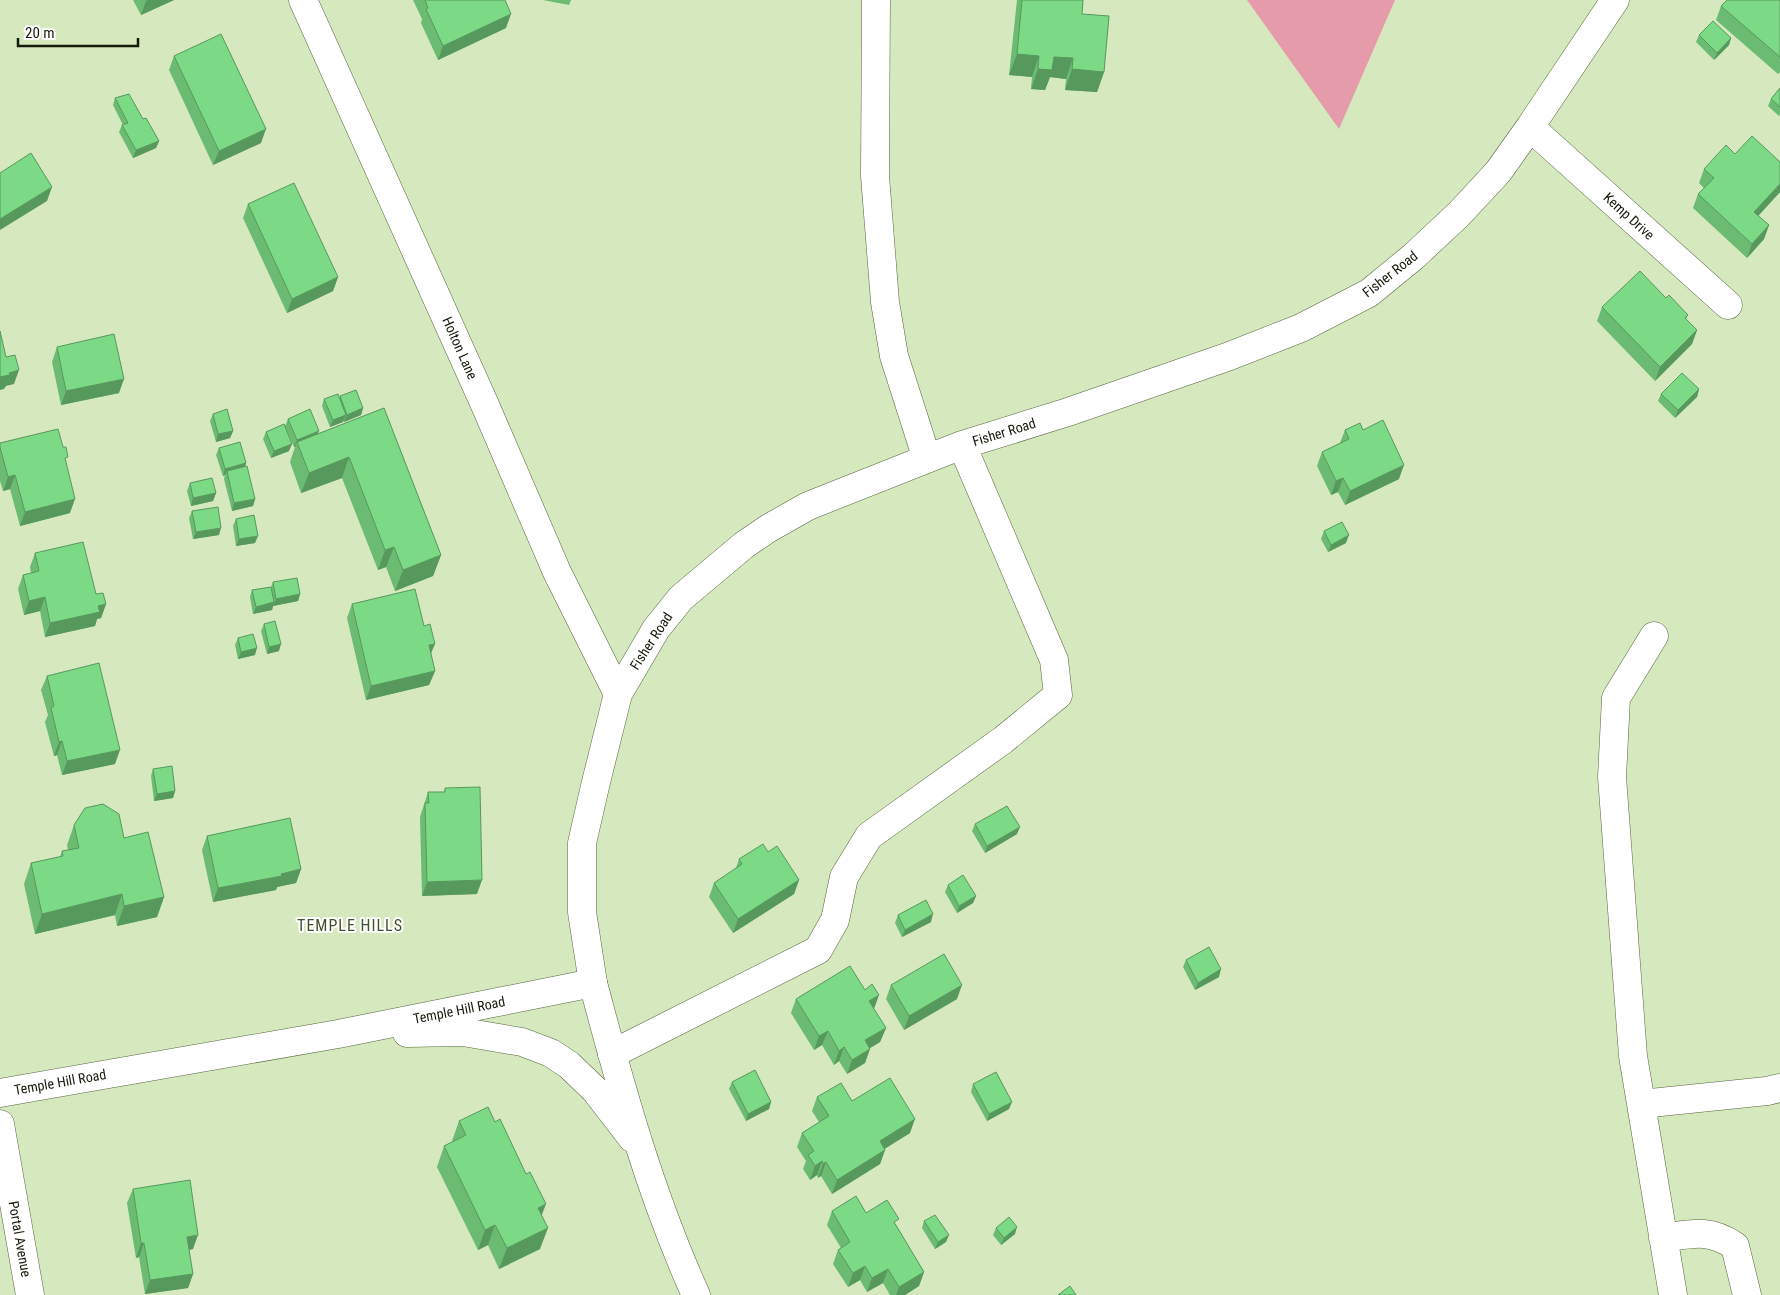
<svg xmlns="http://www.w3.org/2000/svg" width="1780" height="1295" viewBox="0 0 1780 1295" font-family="'Roboto Condensed',sans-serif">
  <rect width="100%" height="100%" fill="#d6e8be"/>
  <!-- green -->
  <path fill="#e59baa" d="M 1247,0 L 1395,0 L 1339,129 Z"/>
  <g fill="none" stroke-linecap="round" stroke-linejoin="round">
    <!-- minor casing -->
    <g stroke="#576640" stroke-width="29">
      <path id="minor" d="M 303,0 L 485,405 L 557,572 L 618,694
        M 876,0 L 875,176 L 885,302 L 894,356 L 927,459
        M 1530,127 L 1728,305
        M 1654,636 L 1616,698 L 1612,777 L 1633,1056 L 1673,1295
        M 593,983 L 582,912 L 582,843 L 596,782 L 618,694 L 656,629 L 681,598 L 744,545 L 769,528 L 808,506 L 962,445 L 1068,412 L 1227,357 L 1301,328 L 1369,293 L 1413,257 L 1459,214 L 1498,172 L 1530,127 L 1615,0
        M 612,1054 L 818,950 L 835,920 L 844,877 L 869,836 L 1003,740 L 1058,695 L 1054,660 L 962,445
        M 1641,1104 L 1767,1091 L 1780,1088
        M 0,1124 L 30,1295
        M 1663,1238 C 1691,1234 1709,1228 1735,1246 L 1747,1295"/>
    </g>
    <!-- major casing -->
    <g stroke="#576640" stroke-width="29">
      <path id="major" d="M 407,1033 L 463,1032 L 522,1042 L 551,1053 L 569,1065 L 595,1090 L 632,1138
        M 0,1093 L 338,1034 L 593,983 C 621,1089 651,1196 696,1295"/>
    </g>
    <!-- minor -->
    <use href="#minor" stroke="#fff" stroke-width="28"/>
    <!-- major -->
    <use href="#major" stroke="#fff" stroke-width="28"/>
  </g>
  <!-- wall -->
  <path fill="#6bbb72" d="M 133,0 L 174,0 L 141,15 Z
    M 413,0 L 505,0 L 506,28 L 438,60 L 421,23 L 422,19 Z
    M 543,0 L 571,0 L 569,5 Z
    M 1017,0 L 1083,0 L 1082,14 L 1104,72 L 1097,92 L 1065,90 L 1066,79 L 1050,77 L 1045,90 L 1031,89 L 1032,77 L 1009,75 Z
    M 1780,0 L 1780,72 L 1778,74 L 1716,20 L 1721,6 Z
    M 1699,35 L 1731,38 L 1729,45 L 1714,60 L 1696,42 Z
    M 174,56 L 261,143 L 213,165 L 169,70 Z
    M 1780,88 L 1780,114 L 1779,116 L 1768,106 L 1771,99 Z
    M 115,98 L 143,119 L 159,141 L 156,148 L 133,158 L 119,132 L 122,125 L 123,125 L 113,105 Z
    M 1735,154 L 1780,162 L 1780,192 L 1758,216 L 1769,225 L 1764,239 L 1747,258 L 1693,208 L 1698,194 L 1704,188 L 1699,183 L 1704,169 Z
    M 248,204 L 338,277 L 333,291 L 287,313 L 243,218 Z
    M 1666,298 L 1688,315 L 1686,319 L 1697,330 L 1692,344 L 1655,381 L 1597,321 L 1602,307 Z
    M 57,347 L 119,393 L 61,405 L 52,362 Z
    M 1699,389 L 1697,397 L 1675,418 L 1658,401 L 1661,394 Z
    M 340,396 L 363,408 L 361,415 L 344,422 L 344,420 L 343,422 L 330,427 L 322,406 L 324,399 L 340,398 Z
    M 384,408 L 441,555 L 433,576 L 395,591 L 386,567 L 378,570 L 342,478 L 301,493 L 290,462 L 295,447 L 294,447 L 287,431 L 289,451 L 271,458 L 263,439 L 266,432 L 285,426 L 288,419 L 318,434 Z
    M 213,414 L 233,431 L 230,438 L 216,442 L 210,421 Z
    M 1345,430 L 1363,430 L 1399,479 L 1345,505 L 1338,492 L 1331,495 L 1317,466 L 1322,452 L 1340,443 Z
    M 0,443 L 66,463 L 70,513 L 20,526 L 10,489 L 3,491 L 0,481 Z
    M 219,448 L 246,463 L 245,467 L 255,499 L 253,506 L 232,511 L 224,479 L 225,475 L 223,476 L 216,455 Z
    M 190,483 L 216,493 L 213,501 L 191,506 L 187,491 Z
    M 192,511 L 219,535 L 193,539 L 189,518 Z
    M 236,519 L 255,543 L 236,546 L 233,526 Z
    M 1324,531 L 1346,543 L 1328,552 L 1321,539 Z
    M 35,553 L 96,594 L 106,604 L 101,618 L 97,619 L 95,626 L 45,637 L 40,611 L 24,615 L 18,589 L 23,575 L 31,573 L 30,567 Z
    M 273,582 L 300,594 L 298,601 L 273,606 L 272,610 L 253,614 L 250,597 L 252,590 L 271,587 Z
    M 352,604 L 424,626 L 435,671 L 429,685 L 366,700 L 347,618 Z
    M 264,624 L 279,651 L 267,654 L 261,631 Z
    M 238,638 L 255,655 L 238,659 L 235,645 Z
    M 47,676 L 115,764 L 62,775 L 57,755 L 54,756 L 45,722 L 48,715 L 41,690 Z
    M 153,769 L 175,791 L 173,798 L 154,801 L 151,776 Z
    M 445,788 L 477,894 L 422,896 L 420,817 L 428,792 L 444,792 Z
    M 975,824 L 1017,834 L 985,853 L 972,831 Z
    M 74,825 L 124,838 L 164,897 L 157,917 L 117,926 L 115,915 L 35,934 L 24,884 L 31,863 L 60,857 L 62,851 L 68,850 L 67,845 Z
    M 207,836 L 301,869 L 296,883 L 277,887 L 276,890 L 213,902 L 202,850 Z
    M 768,852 L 799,880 L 794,894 L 733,933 L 709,897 L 714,883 L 736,868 L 739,859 Z
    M 948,885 L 976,896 L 973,903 L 957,913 L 945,892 Z
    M 898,915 L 931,922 L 902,937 L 895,923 Z
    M 1186,960 L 1219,977 L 1195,990 L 1183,967 Z
    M 891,985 L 957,999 L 904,1030 L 886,999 Z
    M 796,999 L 874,1009 L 886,1028 L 880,1042 L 870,1048 L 865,1063 L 847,1074 L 839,1061 L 834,1065 L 822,1045 L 814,1050 L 791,1013 Z
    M 732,1082 L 771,1102 L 769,1109 L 746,1121 L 729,1089 Z
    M 973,1084 L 1009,1109 L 987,1121 L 971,1092 Z
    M 817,1097 L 852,1101 L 910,1133 L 885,1148 L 885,1150 L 880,1164 L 832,1194 L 821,1176 L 818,1178 L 817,1175 L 810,1180 L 803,1169 L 806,1161 L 797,1147 L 802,1133 L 819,1122 L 812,1111 Z
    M 459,1121 L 541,1216 L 540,1249 L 499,1269 L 488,1245 L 478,1250 L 437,1167 L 444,1146 L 452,1142 L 452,1141 Z
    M 133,1189 L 193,1249 L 189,1250 L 193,1274 L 188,1288 L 145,1294 L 139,1257 L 136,1258 L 127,1203 Z
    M 832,1211 L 866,1213 L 896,1225 L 924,1272 L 919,1286 L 905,1295 L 890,1295 L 883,1283 L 867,1292 L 860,1280 L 848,1287 L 833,1264 L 838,1250 L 841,1248 L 827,1225 Z
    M 924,1221 L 946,1242 L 935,1249 L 922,1228 Z
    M 996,1228 L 1015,1234 L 1001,1245 L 993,1235 Z"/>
  <!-- shaded-wall -->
  <path fill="#57985d" d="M 148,0 L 174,0 L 141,15 L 146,1 Z
    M 511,14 L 506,28 L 438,60 L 443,46 Z
    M 1731,38 L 1729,45 L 1714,60 L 1717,53 Z
    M 1017,54 L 1039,56 L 1032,77 L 1009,75 Z
    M 1054,57 L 1073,58 L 1066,79 L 1050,77 L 1045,90 L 1031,89 L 1038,69 Z
    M 1072,69 L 1104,72 L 1097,92 L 1065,90 Z
    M 266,129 L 261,143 L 213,165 L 219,151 Z
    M 159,141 L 156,148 L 133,158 L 136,150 Z
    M 1780,184 L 1780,192 L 1749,226 L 1754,212 Z
    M 52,187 L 47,201 L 0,230 L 0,219 Z
    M 1769,225 L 1764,239 L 1747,258 L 1752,244 Z
    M 338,277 L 333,291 L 287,313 L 292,299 Z
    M 1697,330 L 1692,344 L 1655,381 L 1660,367 Z
    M 19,370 L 14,384 L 6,386 L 4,389 L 0,390 L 0,377 L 9,373 Z
    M 124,379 L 119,393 L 61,405 L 66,391 Z
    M 1699,389 L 1697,397 L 1675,418 L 1678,410 Z
    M 363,408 L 361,415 L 344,422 L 347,415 Z
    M 346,415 L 343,422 L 330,427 L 333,420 Z
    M 233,431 L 230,438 L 216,442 L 218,434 Z
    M 319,431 L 316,438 L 297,442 L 295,447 L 294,447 L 297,440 Z
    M 292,444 L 289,451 L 271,458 L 274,451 Z
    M 349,457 L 342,478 L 301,493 L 309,473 Z
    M 246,463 L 244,470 L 227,471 L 225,475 L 223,476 L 225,469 Z
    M 1404,465 L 1399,479 L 1345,505 L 1350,491 Z
    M 15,475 L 10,489 L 3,491 L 8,477 Z
    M 1343,478 L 1338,492 L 1331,495 L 1336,481 Z
    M 216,493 L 213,501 L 191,506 L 193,498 Z
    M 75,499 L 70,513 L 20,526 L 25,512 Z
    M 255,499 L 253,506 L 232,511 L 234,503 Z
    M 221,528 L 219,535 L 193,539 L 196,532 Z
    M 1349,535 L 1346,543 L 1328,552 L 1331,545 Z
    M 258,536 L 255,543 L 236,546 L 239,539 Z
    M 394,547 L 386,567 L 378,570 L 385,550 Z
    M 441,555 L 433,576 L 395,591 L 403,570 Z
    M 300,594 L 298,601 L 273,606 L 276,599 Z
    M 45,597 L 40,611 L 24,615 L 29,601 Z
    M 274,602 L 272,610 L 253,614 L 256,607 Z
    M 106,604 L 101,618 L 97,619 L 95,626 L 45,637 L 50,623 L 98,606 Z
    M 281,644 L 279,651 L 267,654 L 269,647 Z
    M 435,644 L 429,658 L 429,645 Z
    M 257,648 L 255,655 L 238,659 L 241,652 Z
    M 435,671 L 429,685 L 366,700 L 371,686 Z
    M 62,741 L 57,755 L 54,756 L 59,742 Z
    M 120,750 L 115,764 L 62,775 L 67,761 Z
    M 175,791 L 173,798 L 154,801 L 157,794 Z
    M 1020,827 L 1017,834 L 985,853 L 987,846 Z
    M 301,869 L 296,883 L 277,887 L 276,890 L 213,902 L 218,888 Z
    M 482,880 L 477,894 L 422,896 L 427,882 Z
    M 799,880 L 794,894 L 733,933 L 738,919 Z
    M 122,894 L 115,915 L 35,934 L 42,914 Z
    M 976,896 L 973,903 L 957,913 L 959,906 Z
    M 164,897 L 157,917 L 117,926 L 124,906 Z
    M 933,914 L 931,922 L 902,937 L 905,930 Z
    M 1221,969 L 1219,977 L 1195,990 L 1198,983 Z
    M 962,985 L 957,999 L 904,1030 L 909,1016 Z
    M 879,995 L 874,1009 L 869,1001 Z
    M 886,1028 L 880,1042 L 860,1054 L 865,1040 Z
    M 828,1031 L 822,1045 L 814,1050 L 819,1036 Z
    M 844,1047 L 839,1061 L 834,1065 L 839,1051 Z
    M 870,1049 L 865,1063 L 847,1074 L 852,1060 Z
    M 771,1102 L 769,1109 L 746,1121 L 748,1114 Z
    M 1012,1102 L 1009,1109 L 987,1121 L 989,1114 Z
    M 915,1119 L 910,1133 L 875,1155 L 880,1141 Z
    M 885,1150 L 880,1164 L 832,1194 L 837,1180 Z
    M 822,1161 L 817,1175 L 810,1180 L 815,1166 Z
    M 826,1162 L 821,1176 L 818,1178 L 823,1164 Z
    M 546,1204 L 538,1225 L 538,1208 Z
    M 495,1225 L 488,1245 L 478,1250 L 485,1230 Z
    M 1017,1227 L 1015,1234 L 1001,1245 L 1004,1238 Z
    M 548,1228 L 540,1249 L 499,1269 L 507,1248 Z
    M 198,1235 L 193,1249 L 182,1251 L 187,1237 Z
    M 949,1235 L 946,1242 L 935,1249 L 938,1242 Z
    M 141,1243 L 144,1243 L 139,1257 L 136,1258 Z
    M 865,1266 L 860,1280 L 848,1287 L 853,1273 Z
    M 888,1269 L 883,1283 L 867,1292 L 872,1278 Z
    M 924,1272 L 919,1286 L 905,1295 L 896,1295 L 899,1287 Z
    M 193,1274 L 188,1288 L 145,1294 L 150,1280 Z"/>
  <!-- building -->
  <path fill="#7cd985" stroke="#57985d" d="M 425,0 L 505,0 L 511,14 L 443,46 L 426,9 L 428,8 Z
    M 1022,0 L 1083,0 L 1082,14 L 1109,16 L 1104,72 L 1072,69 L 1073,58 L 1054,57 L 1052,70 L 1038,69 L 1039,56 L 1017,54 Z
    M 1727,0 L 1780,0 L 1780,57 L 1721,6 Z
    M 1713,21 L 1731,38 L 1717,53 L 1699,35 Z
    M 221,34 L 266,129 L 219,151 L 174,56 Z
    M 1780,88 L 1780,107 L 1771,99 Z
    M 129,94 L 143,119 L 146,118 L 159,141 L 136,150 L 122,125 L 128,123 L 115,98 Z
    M 1752,136 L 1780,162 L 1780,184 L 1754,212 L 1769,225 L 1752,244 L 1698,194 L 1714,178 L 1704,169 L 1726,145 L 1735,154 Z
    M 31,153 L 52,187 L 0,219 L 0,173 Z
    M 294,183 L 338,277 L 292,299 L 248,204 Z
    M 1640,271 L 1666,298 L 1669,295 L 1688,315 L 1685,318 L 1697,330 L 1660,367 L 1602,307 Z
    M 0,331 L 6,357 L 15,355 L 19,370 L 9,373 L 10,375 L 0,377 Z
    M 114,334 L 124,379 L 66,391 L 57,347 Z
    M 1682,373 L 1699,389 L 1678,410 L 1661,394 Z
    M 356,390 L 363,408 L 347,415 L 340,396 Z
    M 338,394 L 346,415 L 333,420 L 324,399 Z
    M 384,408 L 441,555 L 403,570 L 394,547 L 385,550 L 349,457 L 309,473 L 297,442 Z
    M 227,409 L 233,431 L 218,434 L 213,414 Z
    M 310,409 L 319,431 L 297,440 L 288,419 Z
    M 1383,420 L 1404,465 L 1350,491 L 1343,478 L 1336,481 L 1322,452 L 1349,439 L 1345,430 L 1360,423 L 1363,430 Z
    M 284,424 L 292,444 L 274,451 L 266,432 Z
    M 58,429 L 63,447 L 66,447 L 68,457 L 65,458 L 75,499 L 25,512 L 15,475 L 8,477 L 0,447 L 0,443 Z
    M 240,442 L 246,463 L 225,469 L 219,448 Z
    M 247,466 L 255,499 L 234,503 L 227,471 Z
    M 212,478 L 216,493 L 193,498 L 190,483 Z
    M 218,507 L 221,528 L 196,532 L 192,511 Z
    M 254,515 L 258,536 L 239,539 L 236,519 Z
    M 1342,522 L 1349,535 L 1331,545 L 1324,531 Z
    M 83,542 L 96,594 L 103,593 L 106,604 L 98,606 L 100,612 L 50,623 L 45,597 L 29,601 L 23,575 L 39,571 L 35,553 Z
    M 297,578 L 300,594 L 276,599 L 273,582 Z
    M 271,587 L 274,602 L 256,607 L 252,590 Z
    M 415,589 L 424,626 L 430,624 L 435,644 L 429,645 L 435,671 L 371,686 L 352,604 Z
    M 275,621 L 281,644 L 269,647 L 264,624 Z
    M 253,634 L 257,648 L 241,652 L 238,638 Z
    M 99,663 L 120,750 L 67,761 L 62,741 L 59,742 L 51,708 L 54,706 L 47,676 Z
    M 172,766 L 175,791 L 157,794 L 153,769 Z
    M 480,787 L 482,880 L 427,882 L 425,803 L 429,803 L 428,792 L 445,792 L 445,788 Z
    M 103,804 L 119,814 L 124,838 L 148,832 L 164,897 L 124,906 L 122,894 L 42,914 L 31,863 L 63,856 L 62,851 L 79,848 L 74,825 L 85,808 Z
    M 1007,806 L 1020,827 L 987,846 L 975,824 Z
    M 290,818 L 301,869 L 281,874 L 282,876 L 218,888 L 207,836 Z
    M 763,844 L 768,852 L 777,846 L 799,880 L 738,919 L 714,883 L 742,864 L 739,859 Z
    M 963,875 L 976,896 L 959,906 L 948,885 Z
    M 926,900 L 933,914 L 905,930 L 898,915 Z
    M 1209,947 L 1221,969 L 1198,983 L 1186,960 Z
    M 944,954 L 962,985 L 909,1016 L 891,985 Z
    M 850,966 L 865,990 L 872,984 L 879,995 L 869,1001 L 886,1028 L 865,1040 L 870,1049 L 852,1060 L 844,1047 L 839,1051 L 828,1031 L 819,1036 L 796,999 Z
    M 755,1070 L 771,1102 L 748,1114 L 732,1082 Z
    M 996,1072 L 1012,1102 L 989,1114 L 973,1084 Z
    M 890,1078 L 915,1119 L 880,1141 L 885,1150 L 837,1180 L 826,1162 L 823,1164 L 822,1161 L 815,1166 L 808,1155 L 814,1151 L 802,1133 L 829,1116 L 817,1097 L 841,1083 L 852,1101 Z
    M 488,1107 L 495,1122 L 500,1119 L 526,1174 L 530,1172 L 546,1204 L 538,1208 L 548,1228 L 507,1248 L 495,1225 L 485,1230 L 444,1146 L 466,1135 L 459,1121 Z
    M 190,1180 L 198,1235 L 187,1237 L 193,1274 L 150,1280 L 144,1243 L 141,1243 L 133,1189 Z
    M 856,1196 L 866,1213 L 887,1200 L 899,1219 L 894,1222 L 924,1272 L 899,1287 L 888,1269 L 872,1278 L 865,1266 L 853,1273 L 838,1250 L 850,1242 L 832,1211 Z
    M 935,1215 L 949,1235 L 938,1242 L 924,1221 Z
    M 1009,1217 L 1017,1227 L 1004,1238 L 996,1228 Z
    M 1070,1286 L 1076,1295 L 1058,1295 Z"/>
  <g text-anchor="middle" stroke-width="4" stroke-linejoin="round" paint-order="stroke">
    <!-- street labels -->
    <g font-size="14" fill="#151b0b" stroke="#fff">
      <text transform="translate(1629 216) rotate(42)" y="5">Kemp Drive</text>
      <text transform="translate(1390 274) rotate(-38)" y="5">Fisher Road</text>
      <text transform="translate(460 348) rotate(66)" y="5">Holton Lane</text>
      <text transform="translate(1004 432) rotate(-17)" y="5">Fisher Road</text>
      <text transform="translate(651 641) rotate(-57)" y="5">Fisher Road</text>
      <text transform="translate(459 1010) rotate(-11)" y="5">Temple Hill Road</text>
      <text transform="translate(60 1082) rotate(-10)" y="5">Temple Hill Road</text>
      <text transform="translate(20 1239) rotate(80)" y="5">Portal Avenue</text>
    </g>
    <!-- quarter labels -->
    <g font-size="16" letter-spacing="1" fill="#42512c" stroke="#fff">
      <text x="350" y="931">TEMPLE HILLS</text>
    </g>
  </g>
  <!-- scale -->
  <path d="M18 38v8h120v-8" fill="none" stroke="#151b0b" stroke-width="2.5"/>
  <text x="25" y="38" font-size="15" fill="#151b0b" stroke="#ffffff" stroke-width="4" paint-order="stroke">20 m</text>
</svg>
